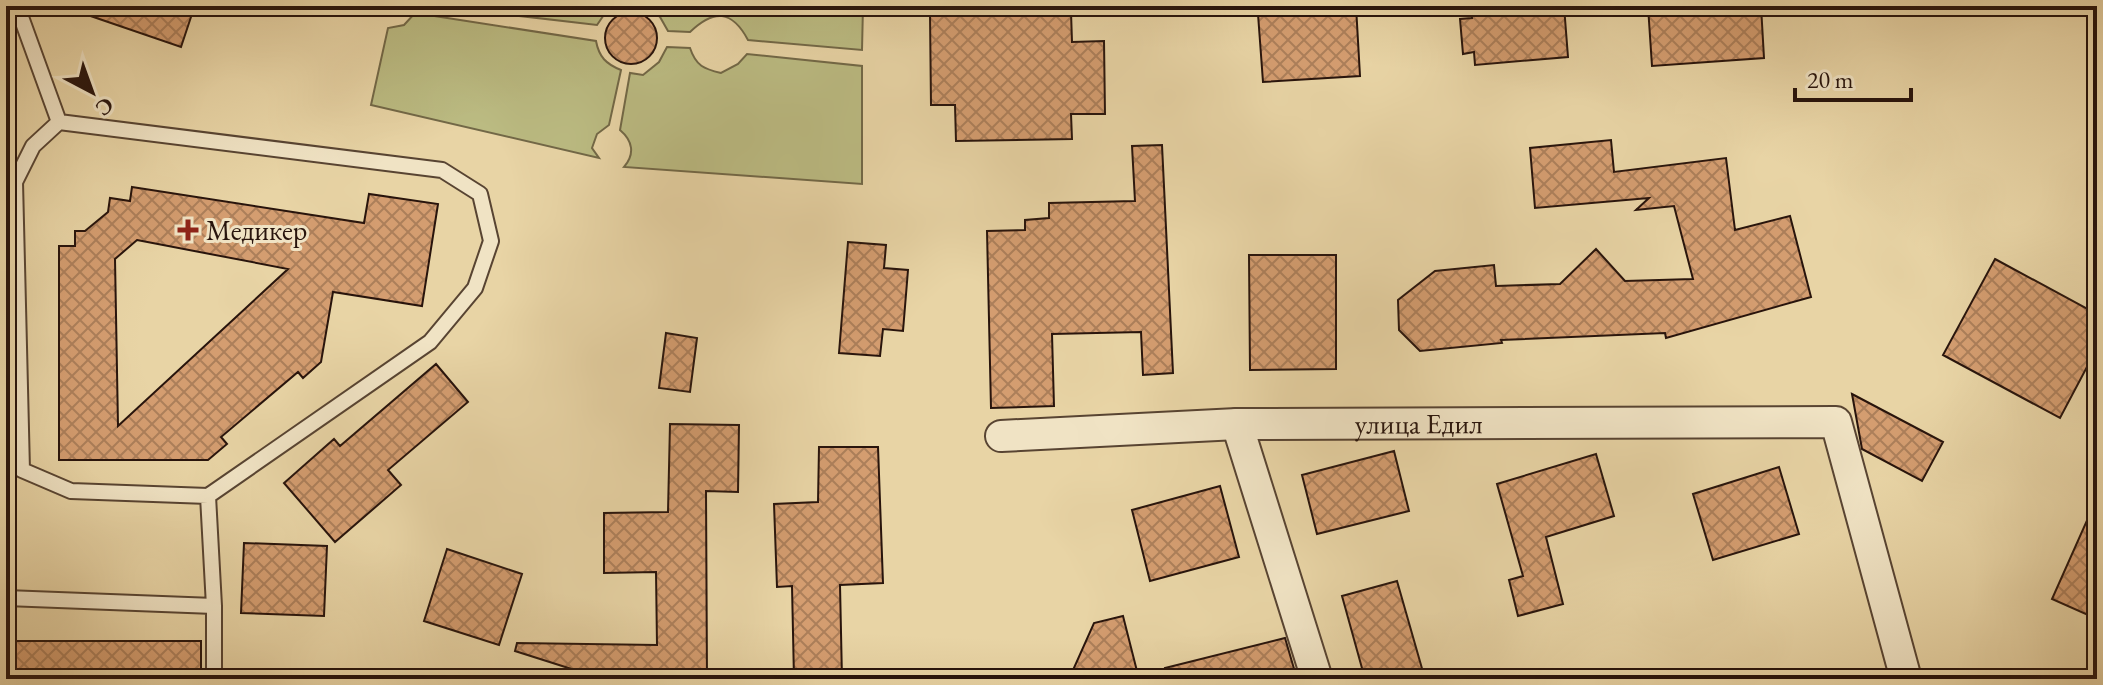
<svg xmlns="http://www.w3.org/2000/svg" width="2103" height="685" viewBox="0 0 2103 685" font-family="'EB Garamond',serif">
  <defs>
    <pattern id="building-cross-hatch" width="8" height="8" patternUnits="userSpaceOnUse" patternTransform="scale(2)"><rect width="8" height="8" fill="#d49d70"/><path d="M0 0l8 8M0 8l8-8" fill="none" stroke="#ac7f5a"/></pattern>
  </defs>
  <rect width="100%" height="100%" fill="#e8d4a5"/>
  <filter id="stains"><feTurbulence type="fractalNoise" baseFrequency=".0025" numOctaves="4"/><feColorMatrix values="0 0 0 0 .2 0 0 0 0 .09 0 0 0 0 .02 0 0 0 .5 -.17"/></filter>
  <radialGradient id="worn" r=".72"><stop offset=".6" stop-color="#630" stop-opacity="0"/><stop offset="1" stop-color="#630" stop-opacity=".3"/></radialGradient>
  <!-- green -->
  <path fill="#bbbb82" stroke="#726847" stroke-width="2" d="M 434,6 L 610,6 L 597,25 Z
    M 647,6 L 863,6 L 862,50 L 748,40 C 732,10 714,9 690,32 L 668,31 L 660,17 Z
    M 415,13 L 596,41 C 599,57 606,64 621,70 L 609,125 L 597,134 L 592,148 L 599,158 L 371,105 L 388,28 L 404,25 Z
    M 667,47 L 690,48 C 696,66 704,69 721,73 L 738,64 L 747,54 L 862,66 L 862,184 L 624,167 C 635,154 633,141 620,130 L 630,73 L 643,75 L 659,62 Z"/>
  <!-- building -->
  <path fill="url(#building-cross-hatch)" stroke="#28140c" stroke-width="2" fill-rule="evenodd" d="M 77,6 L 168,6 L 192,14 L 181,47 L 76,11 Z
    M 1000,6 L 1032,6 L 1032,13 L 1071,12 L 1072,42 L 1104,41 L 1105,114 L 1071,114 L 1072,139 L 956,141 L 955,105 L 931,105 L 930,14 L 1000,13 Z
    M 1280,6 L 1356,6 L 1360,76 L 1263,82 L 1258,14 L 1281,13 Z
    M 1471,6 L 1564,6 L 1568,57 L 1475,65 L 1474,52 L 1463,54 L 1460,19 L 1472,18 Z
    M 1648,6 L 1761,6 L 1764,58 L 1652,66 Z
    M605 38a26 26 0 1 1 52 0a26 26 0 1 1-52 0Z
    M 1611,140 L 1614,172 L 1726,158 L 1735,230 L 1790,216 L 1811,297 L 1666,338 L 1665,333 L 1501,340 L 1502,343 L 1420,351 L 1399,330 L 1398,300 L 1435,271 L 1494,265 L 1496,286 L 1560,284 L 1596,249 L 1625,281 L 1693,279 L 1674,206 L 1636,210 L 1649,198 L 1535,208 L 1530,148 Z
    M 1162,145 L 1173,373 L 1143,375 L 1141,332 L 1052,334 L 1054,406 L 991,408 L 987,231 L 1025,230 L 1025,220 L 1049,218 L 1049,203 L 1135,201 L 1132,146 Z
    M 132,187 L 364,223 L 369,194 L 438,204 L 422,306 L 333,292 L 321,362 L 303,378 L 298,372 L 221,437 L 227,444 L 208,460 L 59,460 L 59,246 L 75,246 L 75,231 L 85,231 L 108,212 L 110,198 L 130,201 ZM 137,240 L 288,269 L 118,426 L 115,259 Z
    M 848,242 L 886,245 L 884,268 L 908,270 L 903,331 L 883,329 L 880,356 L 839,353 Z
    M 1249,255 L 1336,255 L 1336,369 L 1250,370 Z
    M 1995,259 L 2097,314 L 2097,348 L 2060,418 L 1943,355 Z
    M 666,333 L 697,338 L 690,392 L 659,388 Z
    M 436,364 L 468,402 L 388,470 L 401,485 L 335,542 L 284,483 L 334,439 L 340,446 Z
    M 1852,394 L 1943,442 L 1922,481 L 1862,449 Z
    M 670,424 L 739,425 L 738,492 L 706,491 L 707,679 L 603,679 L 515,651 L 517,643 L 657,645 L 656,572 L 604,573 L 604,513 L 668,512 Z
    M 819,447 L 878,447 L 883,583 L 840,585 L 842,679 L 794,679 L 792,586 L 777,587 L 774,504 L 818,502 Z
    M 1394,451 L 1409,511 L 1317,534 L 1302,475 Z
    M 1596,454 L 1614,516 L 1546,537 L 1563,604 L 1518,616 L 1509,580 L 1523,576 L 1497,484 Z
    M 1779,467 L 1799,534 L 1713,560 L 1693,494 Z
    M 1220,486 L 1239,557 L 1150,581 L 1132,510 Z
    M 2097,498 L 2097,619 L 2052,599 Z
    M 244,543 L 327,546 L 324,616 L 241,613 Z
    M 447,549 L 522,574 L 499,645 L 424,621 Z
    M 1397,581 L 1425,679 L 1365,679 L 1342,596 Z
    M 1123,616 L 1139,679 L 1069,679 L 1094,623 Z
    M 1285,638 L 1297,679 L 1167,679 L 1165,668 Z
    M 6,641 L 201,641 L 201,679 L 6,679 Z"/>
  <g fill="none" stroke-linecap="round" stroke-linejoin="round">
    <!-- service casing -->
    <g stroke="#584432" stroke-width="18">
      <path id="service" d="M 17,6 L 59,122
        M 59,122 L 442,170 L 480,194 L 491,241 L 475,288 L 430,342 L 208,496 L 71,491 L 22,470 L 15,182 L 33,146 Z
        M 208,496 L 214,606
        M 6,598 L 214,606 L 214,679"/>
    </g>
    <!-- minor casing -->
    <g stroke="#584432" stroke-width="34">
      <g id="minor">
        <path d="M 1237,424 L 1317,679"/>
        <path id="s1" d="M 1001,436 L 1237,424 L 1836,422 L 1906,679"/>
      </g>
    </g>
    <!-- service -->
    <use href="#service" stroke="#f0e3c4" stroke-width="14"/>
    <!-- minor -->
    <use href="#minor" stroke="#f0e3c4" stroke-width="30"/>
  </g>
  <!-- markers -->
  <path fill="#8f2418" stroke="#f0e3c4" stroke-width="3" d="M184 218h8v8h8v8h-8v8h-8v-8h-8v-8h8z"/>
  <g text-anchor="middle" stroke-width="6" stroke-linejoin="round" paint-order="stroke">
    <!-- poi labels -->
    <g font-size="28" fill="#28140c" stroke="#f0e3c4" text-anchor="start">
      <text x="206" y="240">Медикер</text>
    </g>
    <!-- street labels -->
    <g font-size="28" fill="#28140c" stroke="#f0e3c4">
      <text dy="10" stroke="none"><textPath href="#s1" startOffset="418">улица Едил</textPath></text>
    </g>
  </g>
  <!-- margin -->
  <rect width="2103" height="685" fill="none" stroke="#e8d4a5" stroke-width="32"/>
  <rect x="8" y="8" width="2087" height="669" fill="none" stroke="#28140c" stroke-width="4"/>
  <rect x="16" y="16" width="2071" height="653" fill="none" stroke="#28140c" stroke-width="2"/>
  <!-- north arrow -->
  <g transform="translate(92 92) rotate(139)" stroke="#f0e3c4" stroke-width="6" paint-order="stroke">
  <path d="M0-6L14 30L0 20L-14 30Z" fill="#28140c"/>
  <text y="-12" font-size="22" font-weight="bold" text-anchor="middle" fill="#28140c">С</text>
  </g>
  <!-- scale -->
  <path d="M1795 88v12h116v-12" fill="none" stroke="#28140c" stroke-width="4"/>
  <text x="1807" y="88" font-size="24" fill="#28140c" stroke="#f0e3c4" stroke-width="6" paint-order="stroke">20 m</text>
  <rect width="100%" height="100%" filter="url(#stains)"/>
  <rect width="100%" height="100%" fill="url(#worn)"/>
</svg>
